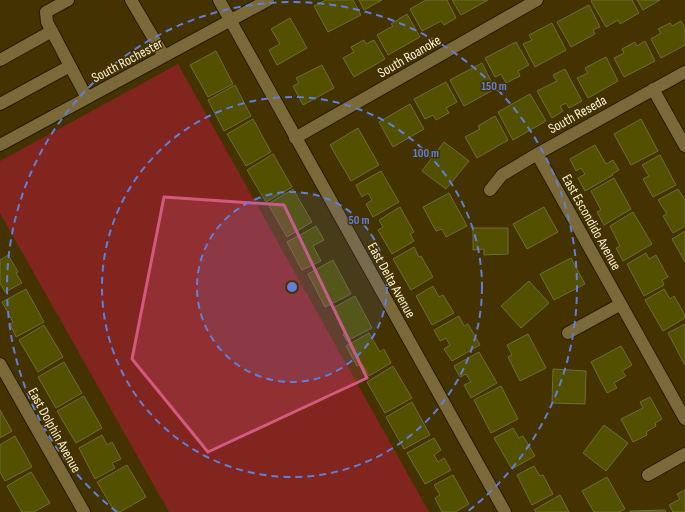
<svg xmlns="http://www.w3.org/2000/svg" width="685" height="512" viewBox="0 0 685 512" font-family="'Sofia Sans Condensed',sans-serif">
  <rect width="100%" height="100%" fill="#430"/>
  <!-- green -->
  <path fill="#82251e" d="M 178,64 L 429,512 L 169,512 L 0,213 L 0,161 Z"/>
  <!-- building -->
  <path fill="#535100" stroke="#6c6c3b" d="M 326,0 L 353,0 L 361,15 L 328,32 L 314,6 Z
    M 359,0 L 382,0 L 364,10 Z
    M 426,0 L 447,0 L 456,18 L 444,25 L 441,21 L 422,31 L 410,9 Z
    M 452,0 L 488,0 L 461,15 Z
    M 592,0 L 632,0 L 639,13 L 620,24 L 618,20 L 606,27 L 591,1 Z
    M 637,0 L 660,0 L 643,10 Z
    M 589,5 L 600,27 L 593,30 L 595,34 L 571,47 L 557,22 Z
    M 407,14 L 420,37 L 388,55 L 377,35 L 393,26 L 391,24 Z
    M 290,18 L 307,48 L 277,65 L 269,50 L 280,44 L 271,29 Z
    M 681,21 L 685,28 L 685,45 L 661,58 L 651,39 L 661,33 L 658,29 L 670,23 L 672,26 Z
    M 552,23 L 566,50 L 535,67 L 523,44 L 532,40 L 529,35 Z
    M 364,40 L 366,44 L 374,40 L 385,59 L 354,77 L 343,58 L 354,52 L 351,47 Z
    M 645,41 L 655,61 L 624,77 L 614,58 L 624,53 L 622,49 L 635,42 L 637,46 Z
    M 516,42 L 529,65 L 518,71 L 520,76 L 506,83 L 501,74 L 495,77 L 485,58 Z
    M 216,51 L 233,84 L 208,97 L 190,65 Z
    M 606,57 L 618,81 L 588,98 L 577,78 L 588,73 L 585,68 Z
    M 482,63 L 495,89 L 464,106 L 450,80 Z
    M 322,65 L 334,88 L 303,105 L 293,86 L 299,83 L 296,78 Z
    M 565,69 L 582,101 L 569,108 L 566,103 L 560,106 L 563,111 L 552,118 L 537,91 L 557,81 L 553,75 Z
    M 446,82 L 457,102 L 446,108 L 449,113 L 436,120 L 433,115 L 425,119 L 414,99 Z
    M 235,85 L 251,116 L 224,131 L 208,100 Z
    M 530,94 L 546,121 L 513,140 L 498,112 Z
    M 410,104 L 424,129 L 393,147 L 379,122 Z
    M 495,116 L 508,140 L 477,158 L 465,137 L 480,129 L 478,126 Z
    M 253,119 L 271,152 L 246,166 L 227,134 Z
    M 641,119 L 658,151 L 631,165 L 614,134 Z
    M 358,128 L 379,165 L 351,181 L 330,145 Z
    M 444,142 L 469,161 L 446,189 L 422,171 Z
    M 595,145 L 606,164 L 613,160 L 619,170 L 612,174 L 613,175 L 585,191 L 578,178 L 585,174 L 581,168 L 576,171 L 570,159 Z
    M 273,154 L 292,187 L 266,202 L 247,170 Z
    M 660,155 L 676,185 L 653,197 L 643,179 L 649,176 L 642,165 Z
    M 381,171 L 399,202 L 373,217 L 366,204 L 372,200 L 368,193 L 362,197 L 356,185 Z
    M 614,178 L 631,209 L 604,225 L 597,212 L 601,210 L 591,191 Z
    M 293,189 L 312,222 L 287,237 L 268,204 Z
    M 678,189 L 685,200 L 685,226 L 673,233 L 663,216 L 667,214 L 658,200 Z
    M 449,193 L 467,226 L 446,237 L 442,229 L 436,231 L 423,207 Z
    M 400,207 L 414,232 L 410,234 L 414,241 L 392,254 L 378,230 L 383,227 L 379,220 Z
    M 544,207 L 558,232 L 527,249 L 513,224 Z
    M 633,212 L 652,244 L 623,261 L 616,248 L 620,246 L 610,226 Z
    M 316,226 L 324,240 L 313,246 L 321,261 L 302,270 L 287,242 Z
    M 473,228 L 508,228 L 508,254 L 484,255 L 484,249 L 473,250 Z
    M 685,231 L 685,262 L 672,239 Z
    M 414,247 L 419,257 L 421,256 L 433,277 L 411,290 L 393,259 Z
    M 646,253 L 649,259 L 656,255 L 668,277 L 662,280 L 664,285 L 644,296 L 627,264 Z
    M 8,255 L 18,272 L 16,273 L 22,283 L 5,292 L 0,283 L 0,260 Z
    M 571,258 L 585,284 L 554,300 L 540,274 Z
    M 333,260 L 351,294 L 325,307 L 308,274 Z
    M 529,281 L 549,303 L 521,328 L 501,306 Z
    M 433,286 L 439,297 L 443,295 L 454,313 L 432,325 L 416,296 Z
    M 26,289 L 44,322 L 16,337 L 10,324 L 13,322 L 2,302 Z
    M 664,289 L 670,299 L 674,296 L 685,315 L 685,318 L 663,331 L 645,300 Z
    M 355,296 L 372,328 L 347,341 L 343,334 L 346,333 L 333,308 Z
    M 459,316 L 464,326 L 468,324 L 480,345 L 452,361 L 444,349 L 450,345 L 446,338 L 440,341 L 434,330 Z
    M 685,324 L 685,365 L 668,333 Z
    M 44,325 L 63,357 L 38,372 L 19,340 Z
    M 369,333 L 380,352 L 384,349 L 391,363 L 369,376 L 362,364 L 357,366 L 346,346 Z
    M 528,334 L 546,368 L 520,381 L 508,357 L 512,355 L 507,345 Z
    M 621,346 L 632,365 L 622,371 L 626,376 L 614,383 L 617,388 L 607,393 L 591,362 Z
    M 479,352 L 497,383 L 471,398 L 464,385 L 471,382 L 466,374 L 460,377 L 454,366 Z
    M 64,362 L 82,393 L 56,408 L 38,377 Z
    M 393,366 L 412,398 L 385,413 L 367,382 Z
    M 553,369 L 586,371 L 585,404 L 552,403 Z
    M 501,386 L 518,419 L 491,433 L 474,400 Z
    M 84,396 L 102,428 L 76,443 L 57,411 Z
    M 650,397 L 662,419 L 655,423 L 656,426 L 646,432 L 647,435 L 633,442 L 621,419 L 643,408 L 640,402 Z
    M 412,402 L 430,435 L 404,449 L 386,417 Z
    M 0,410 L 12,431 L 0,438 Z
    M 604,425 L 628,443 L 606,471 L 583,453 Z
    M 513,428 L 519,438 L 523,436 L 535,456 L 512,469 L 494,438 Z
    M 102,435 L 107,445 L 112,442 L 121,459 L 112,463 L 115,468 L 95,479 L 79,448 Z
    M 15,436 L 32,467 L 5,481 L 0,472 L 0,445 Z
    M 434,438 L 441,450 L 434,455 L 438,462 L 444,458 L 451,470 L 425,484 L 407,453 Z
    M 127,465 L 146,497 L 120,512 L 115,512 L 97,482 Z
    M 534,466 L 540,476 L 543,475 L 553,494 L 532,505 L 517,475 Z
    M 31,472 L 50,503 L 34,512 L 22,512 L 7,486 Z
    M 453,475 L 469,504 L 455,512 L 442,512 L 435,498 L 440,495 L 434,485 Z
    M 607,477 L 625,509 L 619,512 L 594,512 L 582,491 Z
    M 685,490 L 685,512 L 673,512 L 669,505 L 680,499 L 677,494 Z
    M 560,495 L 569,512 L 536,512 L 534,510 Z
    M 665,510 L 666,512 L 630,512 L 630,511 Z"/>
  <g fill="none" stroke-linecap="round" stroke-linejoin="round">
    <!-- minor casing -->
    <g stroke="#251b03" stroke-width="14">
      <path id="minor" d="M 68,0 L 46,12 L 47,22 L 87,98
        M 131,0 L 164,56
        M 219,0 L 505,512
        M 0,60 L 52,31
        M 653,89 L 685,146
        M 0,104 L 70,66
        M 295,138 L 537,0
        M 0,145 L 268,0
        M 537,154 L 685,419
        M 490,190 L 502,175 L 537,154 L 685,72
        M 568,333 L 621,304
        M 0,364 L 84,512
        M 648,475 L 685,454"/>
    </g>
    <!-- minor -->
    <use href="#minor" stroke="#7c693a" stroke-width="12"/>
  </g>
  <!-- marked area -->
  <path fill="#d35980" fill-opacity="0.2" stroke="#d35980" stroke-width="3" stroke-linejoin="round" d="M 164,197 L 284,205 L 367,378 L 208,452 L 132,359 Z"/>
  <!-- distance rings -->
  <circle cx="292" cy="287" r="95" fill="#607fd8" fill-opacity=".12"/>
  <g fill="none" stroke="#607fd8" stroke-width="2" stroke-dasharray="7 5">
    <circle cx="292" cy="287" r="95"/>
    <circle cx="292" cy="287" r="190"/>
    <path d="M117 512A285 285 0 1 1 467 512"/>
  </g>
  <g text-anchor="middle" stroke-width="3" stroke-linejoin="round" paint-order="stroke">
    <!-- street labels -->
    <g font-size="14" fill="#fbf1d8" stroke="#430">
      <text transform="translate(409 56) rotate(-30)" y="5">South Roanoke</text>
      <text transform="translate(127 60) rotate(-28)" y="5">South Rochester</text>
      <text transform="translate(577 114) rotate(-29)" y="5">South Reseda</text>
      <text transform="translate(592 222) rotate(61)" y="5">East Escondido Avenue</text>
      <text transform="translate(392 280) rotate(61)" y="5">East Delta Avenue</text>
      <text transform="translate(55 430) rotate(61)" y="5">East Dolphin Avenue</text>
    </g>
  </g>
  <circle cx="292" cy="287" r="6" fill="#607fd8" stroke="#430" stroke-width="2"/>
  <g font-size="12" text-anchor="middle" font-weight="bold" fill="#607fd8" stroke="#430" stroke-width="3" stroke-linejoin="round" paint-order="stroke">
    <text x="494" y="90">150 m</text>
    <text x="426" y="157">100 m</text>
    <text x="359" y="224">50 m</text>
  </g>
</svg>
